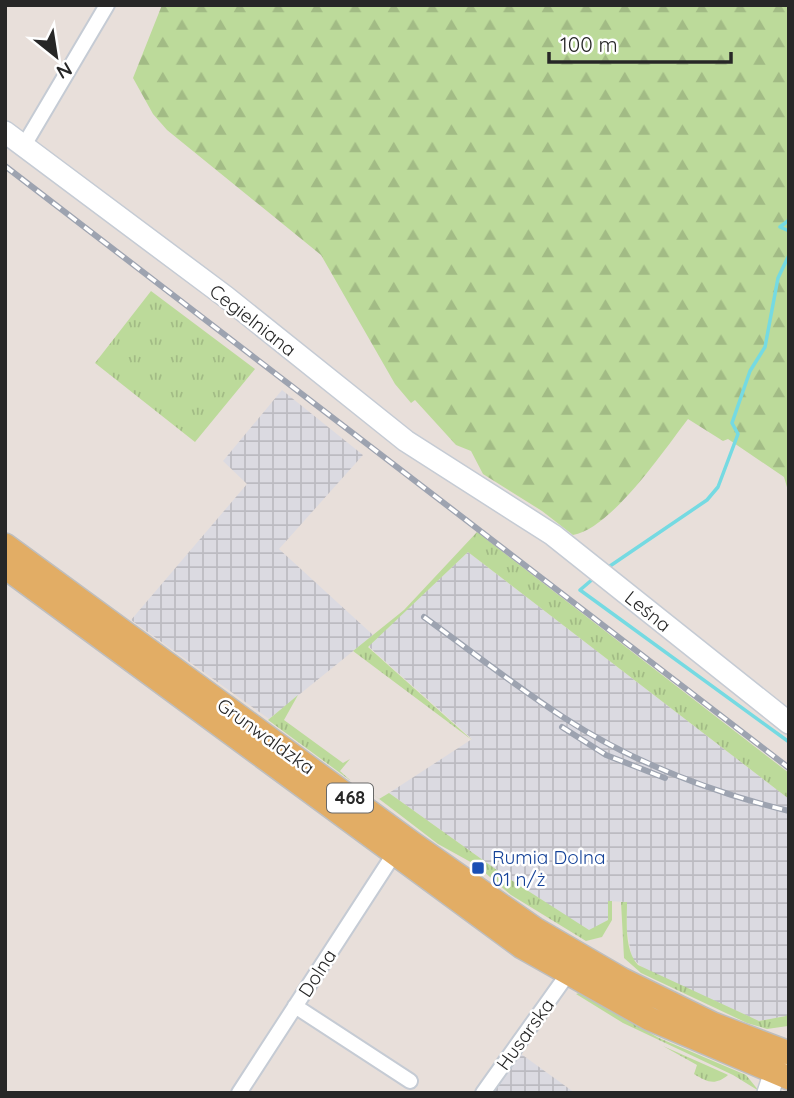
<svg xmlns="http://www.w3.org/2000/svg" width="794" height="1098" viewBox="0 0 794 1098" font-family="Quicksand,sans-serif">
  <defs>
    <pattern id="industrial-grid" width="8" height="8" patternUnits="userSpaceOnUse" patternTransform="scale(1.75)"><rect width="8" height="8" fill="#dbdae1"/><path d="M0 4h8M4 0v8" fill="none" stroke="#bcbbc1"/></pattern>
    <pattern id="grass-tufts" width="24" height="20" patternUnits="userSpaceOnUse" patternTransform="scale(1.75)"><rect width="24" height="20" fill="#bcda9a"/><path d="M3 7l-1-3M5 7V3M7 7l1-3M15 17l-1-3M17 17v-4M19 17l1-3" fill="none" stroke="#a2bb85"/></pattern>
    <pattern id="forest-firs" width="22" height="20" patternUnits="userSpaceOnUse" patternTransform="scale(1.75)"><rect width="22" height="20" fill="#bcda9a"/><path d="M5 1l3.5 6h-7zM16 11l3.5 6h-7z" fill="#a2bb85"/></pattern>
  </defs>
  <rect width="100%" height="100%" fill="#e8dfda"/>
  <!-- industrial -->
  <path fill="url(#industrial-grid)" d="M 282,390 L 363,455 L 279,549 L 373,635 L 269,719 L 131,620 L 247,484 L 223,461 Z
    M 468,552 L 789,799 L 787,1016 L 759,1021 L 644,969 L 632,958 L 627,931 L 626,902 L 608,901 L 608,920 L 589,931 L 508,878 L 389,793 L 472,739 L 368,646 Z
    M 517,1051 L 575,1093 L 487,1093 Z"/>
  <!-- grass -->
  <path fill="url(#grass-tufts)" d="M 151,291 L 255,369 L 195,442 L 95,363 Z
    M 477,532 L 789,773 L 789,799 L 468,552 L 368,647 L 472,740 L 353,651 L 404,610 Z
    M 298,695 L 284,720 L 343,763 L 350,759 L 340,771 L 351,781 L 268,720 Z
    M 357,782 L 379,799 L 389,793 L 508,878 L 589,930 L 608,920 L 608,901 L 612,901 L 612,920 L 602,937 L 586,941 L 511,895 L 476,865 L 438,844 Z
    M 621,902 L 627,902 C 627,922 624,950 638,965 L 759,1021 L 786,1016 L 789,1012 L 788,1026 L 767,1029 L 747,1023 L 641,973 L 624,958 Z
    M 579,993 L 659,1038 L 746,1075 L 759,1091 L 733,1075 L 623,1023 L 576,994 Z
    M 663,1046 L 726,1074 L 728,1075 C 715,1086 707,1082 694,1074 L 697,1065 Z"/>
  <!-- forest -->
  <path fill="url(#forest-firs)" d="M 162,5 L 789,5 L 789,494 L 784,477 L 728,439 L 723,441 L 688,419 C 664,450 612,528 573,535 L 542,511 L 483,474 L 471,451 L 456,445 L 415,400 L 411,403 L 395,384 L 321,255 L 167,130 L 153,114 L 133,78 Z"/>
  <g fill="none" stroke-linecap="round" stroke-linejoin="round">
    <!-- stream -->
    <path stroke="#75dae2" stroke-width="3.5" d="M 789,220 L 780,227 L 789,231
      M 610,566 L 707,500 L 718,487 L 738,434 L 732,423 L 750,371 L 765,347 L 778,278 L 789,255
      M 594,578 L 580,590 L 789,742"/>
    <!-- street casing -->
    <g stroke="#c5cbd4" stroke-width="18">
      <path id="street" d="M 23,147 L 107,5
        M 295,1006 L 410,1081
        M 239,1093 L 394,854
        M 483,1093 L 567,975"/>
    </g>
    <!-- secondary casing -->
    <g stroke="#c5cbd4" stroke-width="24">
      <path id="secondary" d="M 5,132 L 226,297 L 406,441 L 553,535 L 789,723
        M 768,1093 L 780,1056"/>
    </g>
    <!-- primary casing -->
    <g stroke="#bebebe" stroke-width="26">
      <path id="primary" d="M 5,545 L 412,843 L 535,929 L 621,979 L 713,1024 L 789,1053
        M 5,567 L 522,947 L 650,1019 L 789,1078"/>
    </g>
    <!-- street -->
    <use href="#street" stroke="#fff" stroke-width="14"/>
    <!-- secondary -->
    <use href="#secondary" stroke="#fff" stroke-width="21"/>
    <!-- primary -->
    <use href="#primary" stroke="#e2ad65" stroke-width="23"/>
    <!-- rail casing -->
    <g stroke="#9da3b0" stroke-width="6">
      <path id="rail" d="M 5,166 L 789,768
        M 424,617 C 470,650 515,686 563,717 C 630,761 711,792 789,811
        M 562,727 L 606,755 L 665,778"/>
    </g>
    <!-- rail -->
    <use href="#rail" stroke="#fff" stroke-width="3.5" stroke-dasharray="10" stroke-linecap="butt"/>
  </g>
  <!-- markers -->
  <rect fill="#1a4fb4" stroke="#fff" stroke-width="2.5" x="471" y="861" width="14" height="14" rx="3.5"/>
  <g text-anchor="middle" stroke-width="5" stroke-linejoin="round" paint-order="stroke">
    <!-- shield labels -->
    <rect fill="#fff" stroke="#686868" stroke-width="2" x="327" y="783.5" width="46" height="29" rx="5"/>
    <g font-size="18" font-weight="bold" fill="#272727">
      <text x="350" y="804">468</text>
    </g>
    <!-- street labels -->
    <g font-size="19" fill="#272727" stroke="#fff">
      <text transform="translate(253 320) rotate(38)" y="7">Cegielniana</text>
      <text transform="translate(648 611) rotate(39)" y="7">Leśna</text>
      <text transform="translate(266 736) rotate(36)" y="7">Grunwaldzka</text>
      <text transform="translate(317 973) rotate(-57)" y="7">Dolna</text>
      <text transform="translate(525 1034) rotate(-54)" y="7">Husarska</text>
    </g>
    <!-- transit labels -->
    <g font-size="19" fill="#164399" stroke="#fff" text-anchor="start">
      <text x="492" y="864">Rumia Dolna<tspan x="492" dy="22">01 n/ż</tspan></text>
    </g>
  </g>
  <!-- border -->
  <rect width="794" height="1098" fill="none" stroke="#272727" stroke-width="14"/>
  <!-- north arrow -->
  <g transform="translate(56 56) rotate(150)" stroke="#ffffff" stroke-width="5" paint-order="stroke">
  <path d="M0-5L12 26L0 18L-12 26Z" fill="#272727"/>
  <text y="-10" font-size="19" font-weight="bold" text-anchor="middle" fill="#272727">N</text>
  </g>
  <!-- scale -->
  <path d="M549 52v10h182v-10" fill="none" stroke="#272727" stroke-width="3.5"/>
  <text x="560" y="52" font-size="21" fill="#272727" stroke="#ffffff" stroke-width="5" paint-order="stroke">100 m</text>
</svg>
